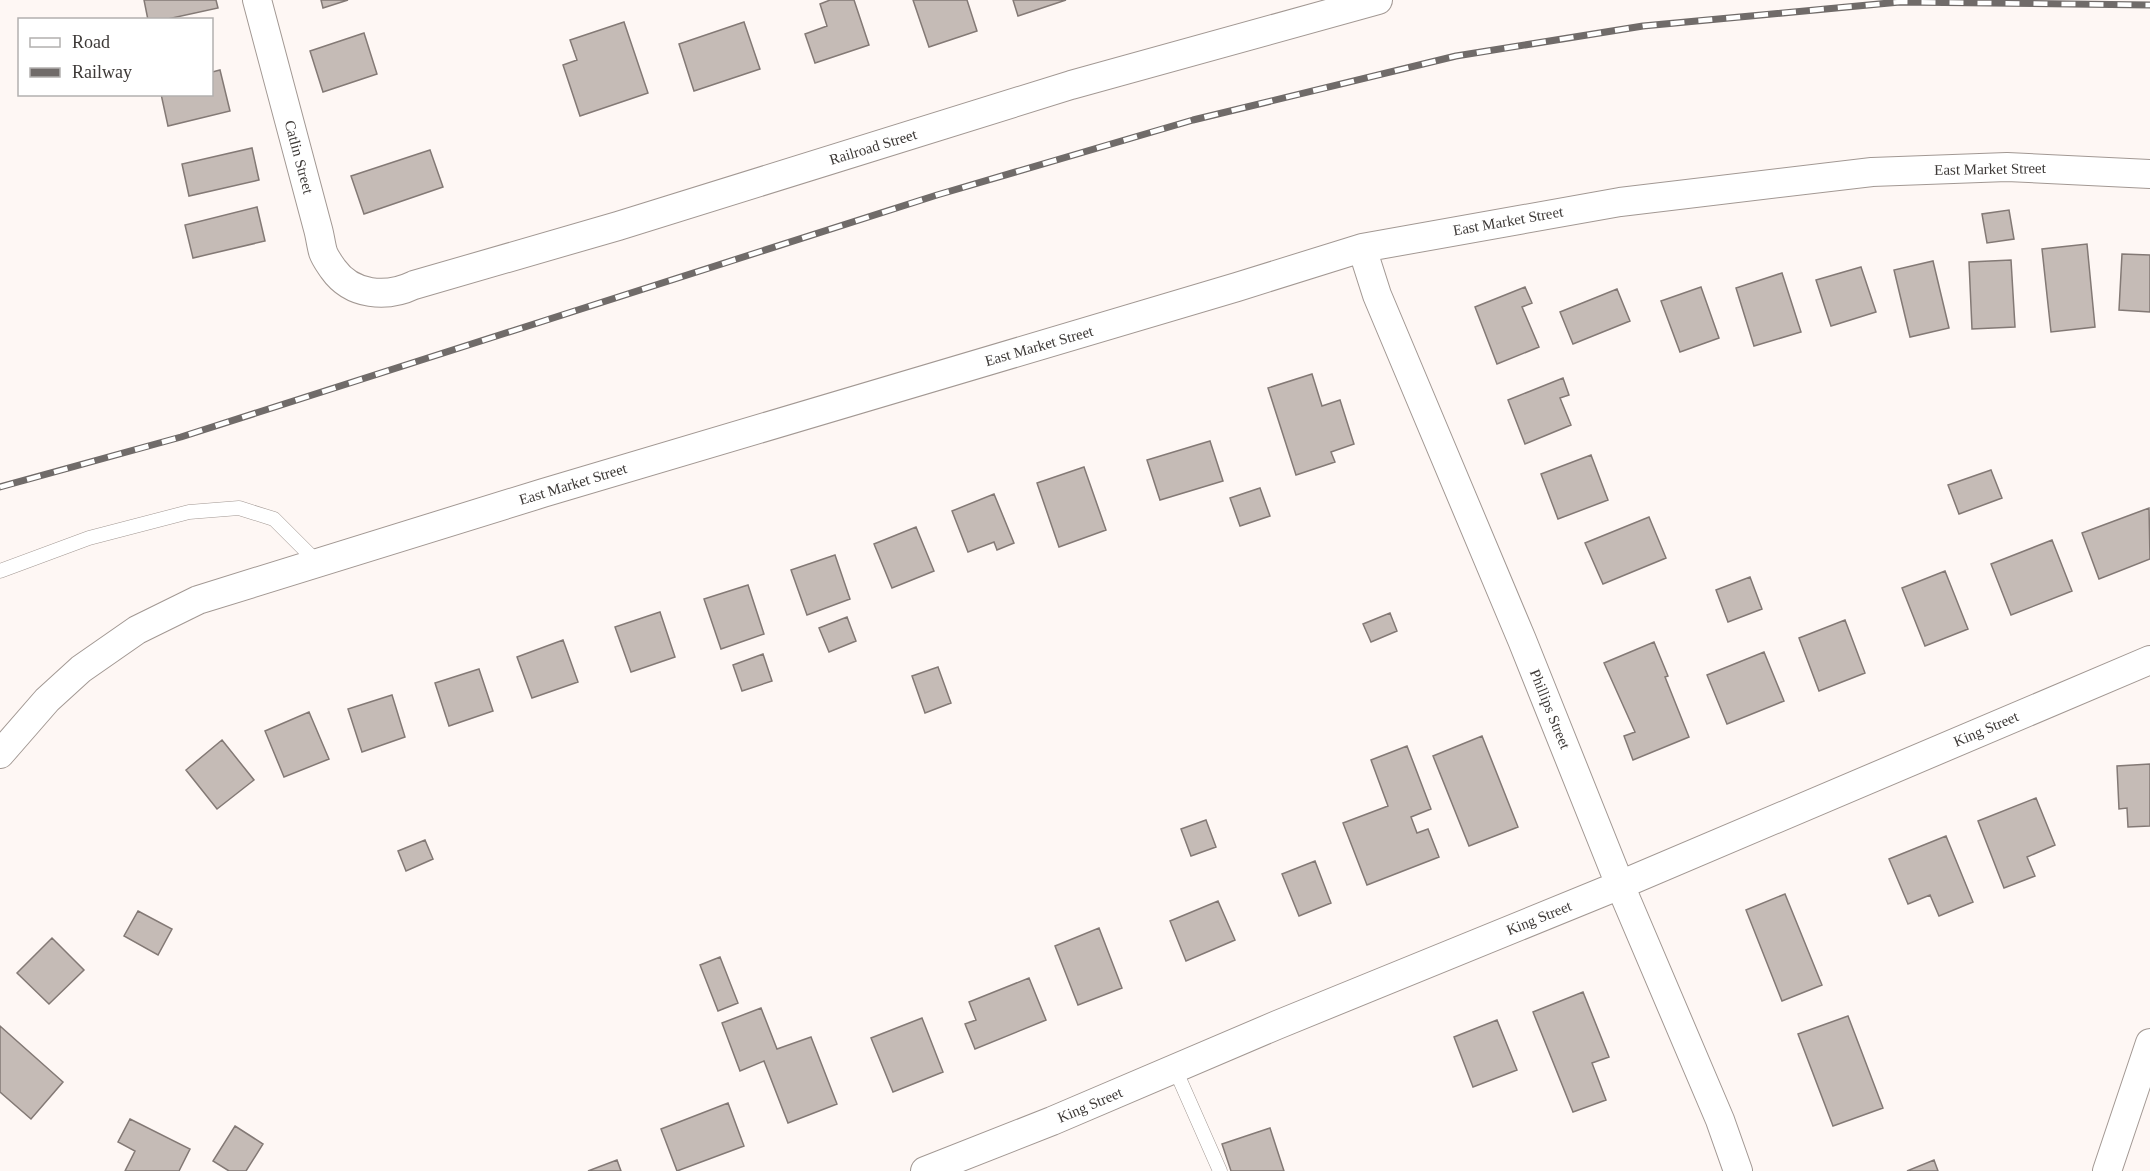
<svg xmlns="http://www.w3.org/2000/svg" width="2150" height="1171" viewBox="0 0 2150 1171" font-family="'Times New Roman',serif">
  <rect width="100%" height="100%" fill="#fef7f4"/>
  <!-- building -->
  <path fill="#c5bbb6" stroke="#837975" stroke-width="1.5" d="M 144,0 L 216,0 L 218,8 L 163,20 L 148,20 Z
    M 321,0 L 348,0 L 323,8 Z
    M 830,0 L 854,0 L 869,45 L 815,63 L 805,34 L 827,26 L 820,4 Z
    M 913,0 L 967,0 L 977,31 L 929,47 Z
    M 1013,0 L 1066,0 L 1018,16 Z
    M 624,22 L 648,93 L 580,116 L 563,65 L 577,60 L 570,40 Z
    M 744,22 L 760,69 L 694,91 L 679,44 Z
    M 364,33 L 377,74 L 323,92 L 310,51 Z
    M 220,70 L 230,111 L 168,126 L 161,94 L 212,94 L 212,72 Z
    M 252,148 L 259,180 L 189,196 L 182,164 Z
    M 430,150 L 443,187 L 364,214 L 351,176 Z
    M 257,207 L 265,241 L 193,258 L 185,225 Z
    M 2009,210 L 2014,239 L 1987,243 L 1982,214 Z
    M 2087,244 L 2095,327 L 2051,332 L 2042,249 Z
    M 2122,254 L 2150,255 L 2150,312 L 2119,310 Z
    M 2011,260 L 2015,327 L 1972,329 L 1969,262 Z
    M 1933,261 L 1949,328 L 1910,337 L 1894,270 Z
    M 1861,267 L 1876,312 L 1831,326 L 1816,280 Z
    M 1782,273 L 1801,332 L 1754,346 L 1736,288 Z
    M 1525,287 L 1532,303 L 1522,307 L 1539,347 L 1497,364 L 1475,307 Z
    M 1701,287 L 1719,338 L 1680,352 L 1661,301 Z
    M 1617,289 L 1630,321 L 1573,344 L 1560,312 Z
    M 1312,374 L 1322,406 L 1340,400 L 1354,444 L 1331,452 L 1335,462 L 1296,475 L 1268,388 Z
    M 1563,378 L 1569,395 L 1560,398 L 1571,425 L 1525,444 L 1508,400 Z
    M 1210,441 L 1223,481 L 1160,500 L 1147,460 Z
    M 1591,455 L 1608,500 L 1558,519 L 1541,474 Z
    M 1084,467 L 1106,530 L 1059,547 L 1037,483 Z
    M 1991,470 L 2002,498 L 1959,514 L 1948,485 Z
    M 1260,488 L 1270,516 L 1240,526 L 1230,498 Z
    M 994,494 L 1014,543 L 997,550 L 994,542 L 968,552 L 952,511 Z
    M 2149,508 L 2150,559 L 2099,579 L 2082,533 Z
    M 1649,517 L 1666,558 L 1603,584 L 1585,543 Z
    M 916,527 L 934,571 L 892,588 L 874,544 Z
    M 2052,540 L 2072,591 L 2011,615 L 1991,564 Z
    M 835,555 L 850,599 L 807,615 L 791,570 Z
    M 1945,571 L 1968,629 L 1925,646 L 1902,588 Z
    M 1750,577 L 1762,609 L 1728,622 L 1716,590 Z
    M 748,585 L 764,634 L 721,649 L 704,599 Z
    M 660,612 L 675,657 L 631,672 L 615,627 Z
    M 1390,613 L 1397,631 L 1371,642 L 1363,624 Z
    M 847,617 L 856,641 L 829,652 L 819,628 Z
    M 1845,620 L 1865,673 L 1819,691 L 1799,638 Z
    M 563,640 L 578,682 L 532,698 L 517,657 Z
    M 1654,642 L 1668,676 L 1665,677 L 1689,737 L 1633,760 L 1624,736 L 1635,732 L 1604,663 Z
    M 1764,652 L 1784,701 L 1727,724 L 1707,675 Z
    M 763,654 L 772,681 L 742,691 L 733,665 Z
    M 938,667 L 951,703 L 925,713 L 912,676 Z
    M 479,669 L 493,711 L 449,726 L 435,683 Z
    M 392,695 L 405,737 L 362,752 L 348,709 Z
    M 309,712 L 329,759 L 284,777 L 265,731 Z
    M 1482,736 L 1518,827 L 1469,846 L 1433,756 Z
    M 222,740 L 254,780 L 217,809 L 186,770 Z
    M 1407,746 L 1431,809 L 1411,817 L 1417,833 L 1428,829 L 1439,857 L 1367,885 L 1343,823 L 1388,806 L 1371,760 Z
    M 2150,764 L 2150,826 L 2128,827 L 2127,808 L 2119,809 L 2117,766 Z
    M 2036,798 L 2055,845 L 2027,857 L 2035,876 L 2004,888 L 1978,821 Z
    M 1206,820 L 1216,847 L 1191,856 L 1181,829 Z
    M 1946,836 L 1973,902 L 1939,916 L 1930,895 L 1908,904 L 1889,859 Z
    M 425,840 L 433,859 L 406,871 L 398,851 Z
    M 1315,861 L 1331,903 L 1299,916 L 1282,874 Z
    M 1785,894 L 1822,985 L 1782,1001 L 1746,910 Z
    M 1218,901 L 1235,940 L 1186,961 L 1170,921 Z
    M 138,911 L 172,929 L 158,955 L 124,936 Z
    M 1099,928 L 1122,988 L 1078,1005 L 1055,946 Z
    M 52,938 L 84,970 L 49,1004 L 17,973 Z
    M 720,957 L 738,1003 L 718,1011 L 700,965 Z
    M 1029,978 L 1046,1020 L 975,1049 L 965,1024 L 976,1020 L 969,1002 Z
    M 1583,992 L 1609,1057 L 1592,1063 L 1606,1100 L 1573,1112 L 1533,1012 Z
    M 761,1008 L 777,1049 L 811,1037 L 837,1104 L 788,1123 L 764,1061 L 740,1071 L 722,1023 Z
    M 1848,1016 L 1883,1108 L 1833,1126 L 1798,1034 Z
    M 922,1018 L 943,1072 L 893,1092 L 871,1038 Z
    M 1497,1020 L 1517,1070 L 1473,1087 L 1454,1037 Z
    M 0,1026 L 63,1082 L 31,1119 L 0,1092 Z
    M 728,1103 L 744,1146 L 677,1171 L 661,1129 Z
    M 130,1119 L 190,1149 L 179,1171 L 125,1171 L 135,1151 L 118,1142 Z
    M 235,1126 L 263,1144 L 246,1171 L 229,1171 L 213,1161 Z
    M 1270,1128 L 1284,1171 L 1231,1171 L 1222,1144 Z
    M 617,1160 L 621,1171 L 588,1171 Z
    M 1934,1160 L 1938,1171 L 1907,1171 Z"/>
  <g fill="none" stroke-linecap="round" stroke-linejoin="round">
    <!-- service casing -->
    <g stroke="#a29893" stroke-width="15">
      <path id="service" d="M 0,571 L 89,538 L 189,512 L 239,508 L 274,519 L 317,562
        M 1175,1069 L 1220,1171"/>
    </g>
    <!-- minor casing -->
    <g stroke="#a29893" stroke-width="30">
      <path id="minor" d="M 257,0 L 318,229 C 320,236 321,245 323,252 C 325,258 329,263 333,269 C 352,296 387,298 414,285 L 618,226 L 1071,85 L 1378,0
        M 1362,248 L 1377,295 L 1522,640 L 1620,885 L 1720,1120 L 1738,1171
        M 0,754 L 47,700 L 81,669 L 137,630 L 198,600 L 543,493 L 1237,287 L 1362,248 L 1620,202 L 1872,172 L 2007,167 L 2150,174
        M 925,1171 L 1052,1121 L 1277,1025 L 1620,885 L 2150,660
        M 2107,1171 L 2150,1043"/>
    </g>
    <!-- service -->
    <use href="#service" stroke="#fff" stroke-width="14"/>
    <!-- minor -->
    <use href="#minor" stroke="#fff" stroke-width="28"/>
    <!-- rail casing -->
    <g stroke="#706b69" stroke-width="7">
      <path id="rail" d="M 0,487 L 181,437 L 937,195 L 1193,120 L 1456,56 L 1643,26 L 1900,2 L 2150,5"/>
    </g>
    <!-- rail -->
    <use href="#rail" stroke="#fff" stroke-width="4.5" stroke-dasharray="14" stroke-linecap="butt"/>
  </g>
  <g text-anchor="middle" stroke-width="4.5" stroke-linejoin="round" paint-order="stroke">
    <!-- street labels -->
    <g font-size="15" fill="#3e3a38" stroke="#fff">
      <text transform="translate(873 147) rotate(-17)" y="5">Railroad Street</text>
      <text transform="translate(299 157) rotate(75)" y="5">Catlin Street</text>
      <text transform="translate(1990 169) rotate(-1)" y="5">East Market Street</text>
      <text transform="translate(1508 221) rotate(-10)" y="5">East Market Street</text>
      <text transform="translate(1039 346) rotate(-16)" y="5">East Market Street</text>
      <text transform="translate(573 484) rotate(-17)" y="5">East Market Street</text>
      <text transform="translate(1550 709) rotate(68)" y="5">Phillips Street</text>
      <text transform="translate(1986 729) rotate(-23)" y="5">King Street</text>
      <text transform="translate(1539 918) rotate(-22)" y="5">King Street</text>
      <text transform="translate(1090 1105) rotate(-23)" y="5">King Street</text>
    </g>
  </g>
  <!-- legend -->
  <rect x="18" y="18" width="195" height="78" fill="#ffffff" stroke="#b2b0af" stroke-width="1.5"/>
  <rect x="30" y="38" width="30" height="9" fill="#ffffff" stroke="#b2b0af" stroke-width="1.5"/>
  <text x="72" y="48" font-size="18" fill="#3e3a38">Road</text>
  <rect x="30" y="68" width="30" height="9" fill="#706b69" stroke="#b2b0af" stroke-width="1.5"/>
  <text x="72" y="78" font-size="18" fill="#3e3a38">Railway</text>
</svg>
